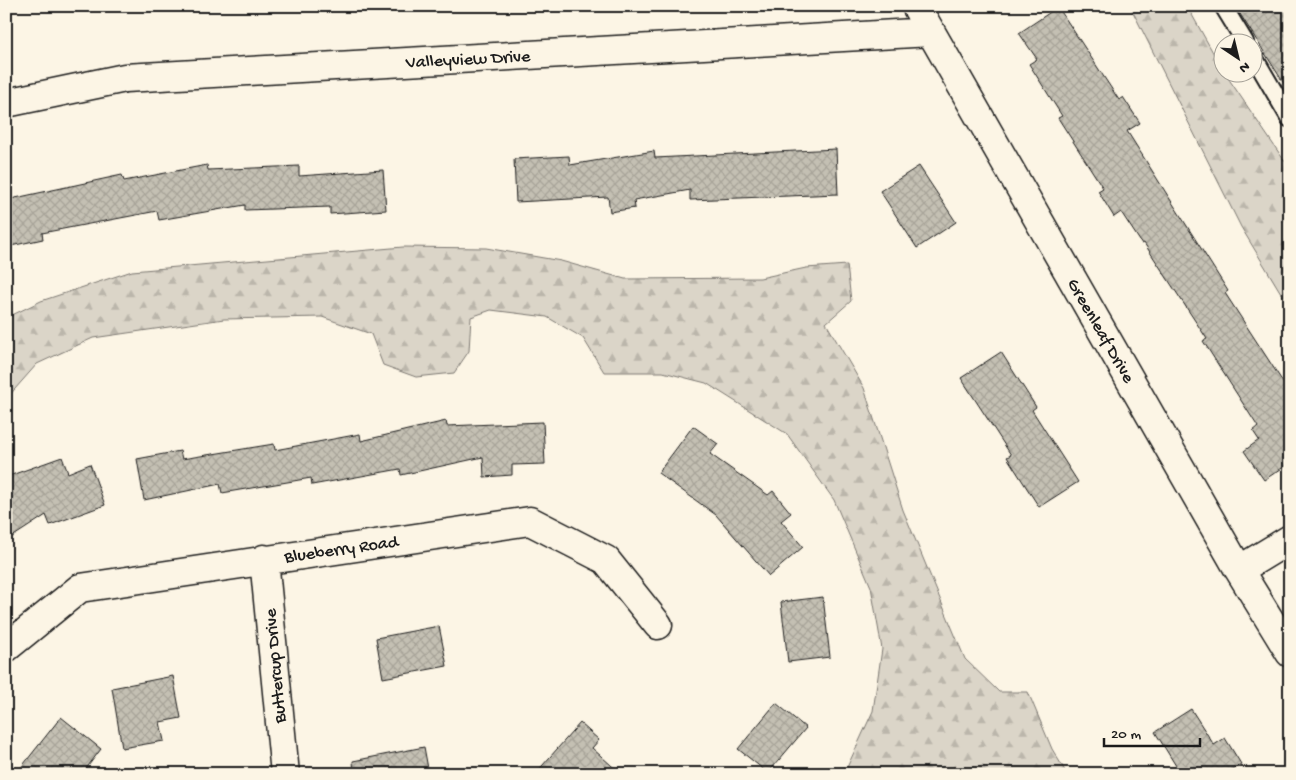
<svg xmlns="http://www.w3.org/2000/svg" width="1296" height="780" viewBox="0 0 1296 780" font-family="'Gochi Hand',sans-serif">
  <defs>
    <pattern id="forest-firs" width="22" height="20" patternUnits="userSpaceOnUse" patternTransform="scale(1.25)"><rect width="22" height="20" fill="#dbd5c8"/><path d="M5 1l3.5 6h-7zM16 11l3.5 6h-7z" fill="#bbb6ab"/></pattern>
    <pattern id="building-cross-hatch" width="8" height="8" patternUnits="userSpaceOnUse" patternTransform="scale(1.25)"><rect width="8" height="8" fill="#c4c0b3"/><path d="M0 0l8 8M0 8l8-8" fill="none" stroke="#a8a499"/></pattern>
  </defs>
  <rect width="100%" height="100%" fill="#fcf5e5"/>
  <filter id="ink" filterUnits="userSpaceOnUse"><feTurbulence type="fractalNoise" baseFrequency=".02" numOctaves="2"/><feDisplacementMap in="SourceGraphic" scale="10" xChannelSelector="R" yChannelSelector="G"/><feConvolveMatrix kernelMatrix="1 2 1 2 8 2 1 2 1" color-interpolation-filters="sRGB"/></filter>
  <g filter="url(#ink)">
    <!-- forest -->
    <path fill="url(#forest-firs)" stroke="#7c7872" d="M 1130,6 L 1187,6 L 1224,72 L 1290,169 L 1290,308 L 1241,227 Z
      M 403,247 L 486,248 L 561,261 L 625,279 L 760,278 L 806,268 L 847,265 L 851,301 L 826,323 L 864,388 L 903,510 L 965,659 L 999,692 L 1028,692 L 1052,749 L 1067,774 L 844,774 L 873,711 L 882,649 L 871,587 L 834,500 L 787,434 L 706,383 L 663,372 L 604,372 L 583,338 L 547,317 L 491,310 L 471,317 L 469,351 L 454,373 L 416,377 L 383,365 L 371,334 L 322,317 L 224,319 L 93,338 L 37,364 L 7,398 L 6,406 L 6,318 L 41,301 L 132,271 Z"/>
    <!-- building -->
    <path fill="url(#building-cross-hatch)" stroke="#1c1c1c" d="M 1235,6 L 1290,6 L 1290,93 Z
      M 1058,7 L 1119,100 L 1123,97 L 1140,123 L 1127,131 L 1228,291 L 1225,293 L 1290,393 L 1290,463 L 1264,480 L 1244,451 L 1259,440 L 1253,431 L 1258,427 L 1203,341 L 1207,339 L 1144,243 L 1142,244 L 1121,212 L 1114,217 L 1098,191 L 1103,188 L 1058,118 L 1062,116 L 1029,64 L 1037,59 L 1019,33 Z
      M 836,149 L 838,194 L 690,200 L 690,190 L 634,200 L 635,208 L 610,212 L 608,197 L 516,202 L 514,159 L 569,156 L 570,165 L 654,151 L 655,158 Z
      M 207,165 L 208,170 L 299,166 L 299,176 L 383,170 L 386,210 L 330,214 L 330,207 L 245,210 L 245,205 L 159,220 L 157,211 L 42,233 L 43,239 L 6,247 L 6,200 L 122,175 L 124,181 Z
      M 919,166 L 956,222 L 917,248 L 880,191 Z
      M 1001,352 L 1036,407 L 1032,410 L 1078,482 L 1039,507 L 1007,457 L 1011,455 L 961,378 Z
      M 446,421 L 447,426 L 543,422 L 545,464 L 512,465 L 512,475 L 484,477 L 483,457 L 401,475 L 400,469 L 312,485 L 311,478 L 222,493 L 220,484 L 144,500 L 137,459 L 180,451 L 182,459 L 274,444 L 275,450 L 360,434 L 361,441 Z
      M 693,426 L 718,444 L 710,454 L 768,495 L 773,491 L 791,513 L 781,521 L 803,547 L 769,576 L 716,515 L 658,473 Z
      M 62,457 L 68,473 L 90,464 L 105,505 L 50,525 L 46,515 L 6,541 L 6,477 Z
      M 823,597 L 830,657 L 788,662 L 781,602 Z
      M 439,626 L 447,666 L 383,678 L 376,638 Z
      M 173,676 L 181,718 L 160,722 L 164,741 L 122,748 L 112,688 Z
      M 776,703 L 806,728 L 768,773 L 738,749 Z
      M 1191,709 L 1214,745 L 1225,738 L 1241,764 L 1225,774 L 1181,774 L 1155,732 Z
      M 61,717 L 101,749 L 82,774 L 16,774 Z
      M 580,723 L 599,740 L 592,748 L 621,774 L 535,774 Z
      M 424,747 L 429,774 L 354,774 L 353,761 Z"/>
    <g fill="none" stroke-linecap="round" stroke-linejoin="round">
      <!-- service casing -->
      <g stroke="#1c1c1c" stroke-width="20">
        <path id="service" d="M 1223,6 L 1245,42
          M 1254,57 L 1290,119"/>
      </g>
      <!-- minor casing -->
      <g stroke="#1c1c1c" stroke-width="31">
        <path id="minor" d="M 916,6 L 1239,570 L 1290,653
          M 6,103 L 125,78 L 931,32
          M 264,559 L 285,774
          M 1239,570 L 1290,539
          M 6,648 L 80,588 L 530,521 L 606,560 L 658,625"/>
      </g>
      <!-- service -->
      <use href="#service" stroke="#fcf5e5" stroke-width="16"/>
      <!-- minor -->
      <use href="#minor" stroke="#fcf5e5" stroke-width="28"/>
    </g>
  </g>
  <g text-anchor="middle" stroke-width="4" stroke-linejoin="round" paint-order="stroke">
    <!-- street labels -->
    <g font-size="18" fill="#1c1c1c" stroke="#fcf5e5">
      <text transform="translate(468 58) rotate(-3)" y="6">Valleyview Drive</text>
      <text transform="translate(1102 330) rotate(60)" y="6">Greenleaf Drive</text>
      <text transform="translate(341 548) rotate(-8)" y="6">Blueberry Road</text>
      <text transform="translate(274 666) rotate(-95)" y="6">Buttercup Drive</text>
    </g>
  </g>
  <!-- margin -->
  <rect width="1296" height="780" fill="none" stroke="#fcf5e5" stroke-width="25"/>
  <rect x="12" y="12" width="1271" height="755" fill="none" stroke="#1c1c1c" stroke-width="2" filter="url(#ink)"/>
  <!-- north arrow -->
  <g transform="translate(1238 58) rotate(145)"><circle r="24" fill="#fcf5e5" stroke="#a29e95"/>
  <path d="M0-4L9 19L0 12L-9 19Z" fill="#1c1c1c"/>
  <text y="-8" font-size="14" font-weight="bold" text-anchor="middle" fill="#1c1c1c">N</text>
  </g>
  <!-- scale -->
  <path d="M1104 738v8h96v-8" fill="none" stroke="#1c1c1c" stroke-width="2.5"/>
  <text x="1111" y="738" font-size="15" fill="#1c1c1c" stroke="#fcf5e5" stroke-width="4" paint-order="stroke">20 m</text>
</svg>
